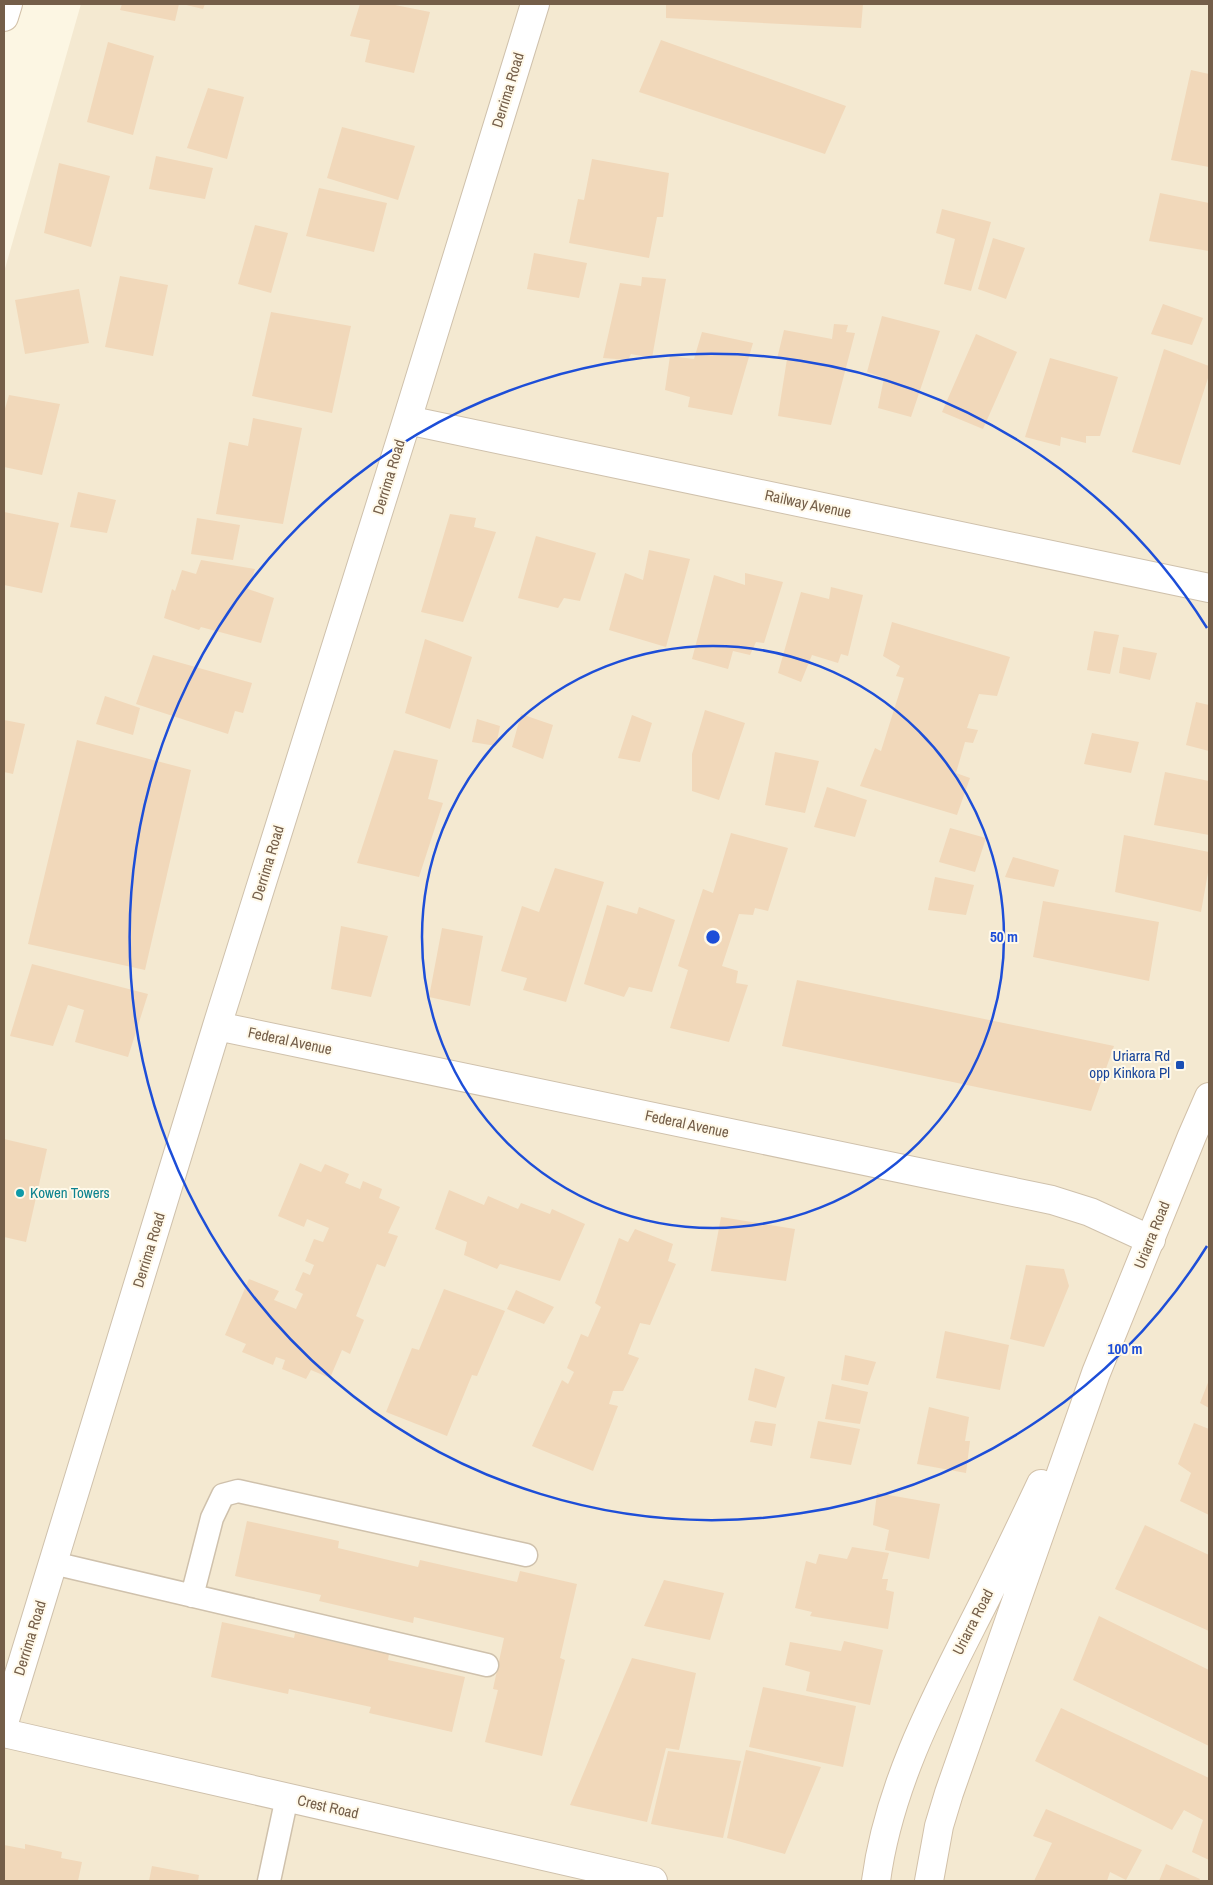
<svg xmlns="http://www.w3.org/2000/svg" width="1213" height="1885" viewBox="0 0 1213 1885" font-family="'Archivo Narrow',sans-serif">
  <rect width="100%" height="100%" fill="#fcf6e3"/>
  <!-- residential -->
  <path fill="#f4e9d1" d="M 81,4 L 1209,4 L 1209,1881 L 4,1881 L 4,272 Z"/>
  <!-- building -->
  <path fill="#f1d8ba" d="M 122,4 L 179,4 L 175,21 L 120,10 Z
    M 182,4 L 205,4 L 203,9 Z
    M 360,4 L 390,4 L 430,12 L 414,73 L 365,62 L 370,40 L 350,36 Z
    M 666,4 L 863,4 L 861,28 L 666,18 Z
    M 661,40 L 846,106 L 825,154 L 639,92 Z
    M 108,42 L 154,56 L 133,135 L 87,122 Z
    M 1191,70 L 1209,74 L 1209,167 L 1171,160 Z
    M 208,88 L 244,97 L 227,159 L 187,148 Z
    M 342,127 L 415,146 L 398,200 L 327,178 Z
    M 156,156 L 213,168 L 205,199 L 149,189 Z
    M 592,159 L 669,173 L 663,217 L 657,217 L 649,258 L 569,243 L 578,199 L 584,200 Z
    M 59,163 L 110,176 L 91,247 L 44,233 Z
    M 319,188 L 387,203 L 374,252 L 306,236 Z
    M 1160,193 L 1209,203 L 1209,251 L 1149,241 Z
    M 942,209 L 991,222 L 971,291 L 944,284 L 955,239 L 936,233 Z
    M 255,225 L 288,233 L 271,293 L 238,284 Z
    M 993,238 L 1025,248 L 1006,299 L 978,289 Z
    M 534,253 L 587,263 L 579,298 L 527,289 Z
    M 120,276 L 168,285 L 153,356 L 105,347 Z
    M 642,277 L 666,279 L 652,358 L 631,354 L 628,360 L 603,358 L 620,283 L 641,286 Z
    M 79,289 L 89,343 L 25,354 L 15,300 Z
    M 1163,304 L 1203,318 L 1192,345 L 1151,334 Z
    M 271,312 L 351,326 L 332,413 L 252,396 Z
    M 882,316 L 940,331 L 911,417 L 878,408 L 884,378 L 867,372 Z
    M 834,324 L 848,325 L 846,332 L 855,333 L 831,425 L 778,416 L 787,359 L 777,359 L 784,330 L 832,339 Z
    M 702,332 L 753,343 L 732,415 L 688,407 L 690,397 L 665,390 L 670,356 L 694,359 Z
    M 976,334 L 1017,352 L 983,429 L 942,412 Z
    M 1164,349 L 1209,366 L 1209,375 L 1180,465 L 1132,452 Z
    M 1050,358 L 1118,377 L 1100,436 L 1086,436 L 1086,443 L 1061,437 L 1060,446 L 1025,437 Z
    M 9,395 L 60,404 L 42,475 L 4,467 L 4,412 Z
    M 253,418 L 302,428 L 283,524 L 216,514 L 229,442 L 248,446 Z
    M 78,492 L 116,500 L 107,533 L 70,527 Z
    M 4,512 L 59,523 L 42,593 L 4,585 Z
    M 450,514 L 476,518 L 474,527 L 496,532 L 463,622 L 421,612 Z
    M 197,518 L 240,525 L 233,560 L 191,554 Z
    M 536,536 L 596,553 L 580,601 L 564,598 L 558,608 L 518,598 Z
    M 649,550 L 690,559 L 666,647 L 609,630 L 625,573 L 643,580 Z
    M 201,560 L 255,569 L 248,589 L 274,598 L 261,643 L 201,627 L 199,630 L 164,618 L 172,589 L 175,591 L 182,570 L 196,574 Z
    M 745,573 L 783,582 L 764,643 L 756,642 L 750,655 L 733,651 L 728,669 L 692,659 L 714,575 L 745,585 Z
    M 831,587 L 863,595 L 848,656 L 841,654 L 838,663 L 812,655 L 801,682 L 778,673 L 801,592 L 829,599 Z
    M 892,622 L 1010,657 L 997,696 L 979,694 L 967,728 L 978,730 L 973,743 L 965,742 L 956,773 L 970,778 L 957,815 L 860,786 L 875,748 L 881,751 L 904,678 L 896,676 L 900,666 L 883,656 Z
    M 1094,631 L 1119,635 L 1110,674 L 1087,670 Z
    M 425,639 L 472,657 L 450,729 L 405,713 Z
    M 1123,647 L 1157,653 L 1150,680 L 1119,673 Z
    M 153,655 L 252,683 L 243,713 L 235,711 L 228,734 L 136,704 Z
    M 105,696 L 140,708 L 133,735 L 96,724 Z
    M 1196,702 L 1209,705 L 1209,751 L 1186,745 Z
    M 705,710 L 745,723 L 719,800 L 692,791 L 692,754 Z
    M 521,714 L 553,725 L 543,759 L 512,747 Z
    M 632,715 L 652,723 L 640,762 L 618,758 Z
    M 477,719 L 500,726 L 496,746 L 472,742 Z
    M 4,720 L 25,724 L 13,774 L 4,772 Z
    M 1092,733 L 1139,742 L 1131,773 L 1084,764 Z
    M 77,740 L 191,770 L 145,970 L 28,944 Z
    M 394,750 L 438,760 L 428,799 L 443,803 L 419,877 L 357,863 Z
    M 775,752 L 819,761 L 805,813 L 765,805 Z
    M 1165,772 L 1209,781 L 1209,835 L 1154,825 Z
    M 827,787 L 867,800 L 855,837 L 814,827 Z
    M 950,828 L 986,838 L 975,872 L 939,862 Z
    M 731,833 L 788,848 L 768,911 L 755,908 L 753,915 L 739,914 L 722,966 L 738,971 L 736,983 L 748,985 L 729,1042 L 670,1028 L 688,970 L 678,966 L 703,889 L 713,893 Z
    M 1124,835 L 1209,852 L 1209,867 L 1201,912 L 1115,892 Z
    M 1013,857 L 1059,870 L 1054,887 L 1005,877 Z
    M 555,868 L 604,882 L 566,1002 L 523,990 L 527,978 L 501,971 L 522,906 L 539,912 Z
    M 935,877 L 974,885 L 966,915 L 928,910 Z
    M 1043,901 L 1159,922 L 1149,981 L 1033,957 Z
    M 607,905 L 637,914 L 639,907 L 675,920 L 652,992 L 629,987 L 624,997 L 584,984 Z
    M 341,926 L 388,936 L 371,997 L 331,989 Z
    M 442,928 L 483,936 L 470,1006 L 429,997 Z
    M 32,964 L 148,994 L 128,1057 L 75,1042 L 84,1010 L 68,1005 L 53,1046 L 10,1036 Z
    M 797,980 L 1114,1046 L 1091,1111 L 782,1046 Z
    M 4,1139 L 47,1149 L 26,1242 L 4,1237 Z
    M 300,1163 L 321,1172 L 325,1164 L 349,1174 L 345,1183 L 360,1189 L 363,1181 L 382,1189 L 379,1198 L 400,1207 L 388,1233 L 398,1236 L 385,1267 L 377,1264 L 356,1316 L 364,1320 L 350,1354 L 342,1350 L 330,1378 L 311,1370 L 306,1379 L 282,1369 L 285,1360 L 276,1357 L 273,1365 L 242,1352 L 246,1344 L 225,1335 L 249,1279 L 279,1291 L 274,1300 L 296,1309 L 303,1294 L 295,1290 L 303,1272 L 310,1275 L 314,1265 L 305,1261 L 314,1239 L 323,1242 L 329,1228 L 307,1219 L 304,1227 L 278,1216 Z
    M 449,1190 L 484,1205 L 488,1196 L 518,1209 L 521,1203 L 550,1214 L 552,1209 L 585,1224 L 560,1281 L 500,1264 L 497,1269 L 464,1255 L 467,1242 L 435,1229 Z
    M 721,1217 L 795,1229 L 786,1281 L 711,1271 Z
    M 635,1229 L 673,1244 L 668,1261 L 676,1264 L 650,1325 L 640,1323 L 628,1354 L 639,1358 L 623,1391 L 613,1391 L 609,1404 L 618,1406 L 593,1471 L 532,1446 L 562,1380 L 568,1384 L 574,1372 L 567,1368 L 581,1334 L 588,1337 L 601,1307 L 595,1303 L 619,1238 L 628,1242 Z
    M 1026,1265 L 1064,1269 L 1069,1286 L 1044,1347 L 1010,1339 Z
    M 444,1289 L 505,1311 L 477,1376 L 472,1375 L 447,1436 L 386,1412 L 412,1348 L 419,1350 Z
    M 516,1290 L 554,1307 L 544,1324 L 507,1309 Z
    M 945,1331 L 1009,1345 L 1000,1390 L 936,1378 Z
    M 845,1355 L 876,1362 L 868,1385 L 841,1380 Z
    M 755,1368 L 785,1377 L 776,1408 L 748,1400 Z
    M 1209,1380 L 1209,1408 L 1200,1403 Z
    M 832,1384 L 868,1392 L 860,1424 L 825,1419 Z
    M 929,1407 L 969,1417 L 965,1441 L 970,1441 L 966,1473 L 917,1464 Z
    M 755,1421 L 776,1424 L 772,1446 L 750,1442 Z
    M 818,1421 L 860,1429 L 851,1465 L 810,1458 Z
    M 1194,1423 L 1209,1429 L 1209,1515 L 1180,1501 L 1191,1473 L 1178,1464 Z
    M 877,1493 L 940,1504 L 929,1559 L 885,1550 L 889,1530 L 873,1525 Z
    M 247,1521 L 339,1541 L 338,1548 L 418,1567 L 420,1560 L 517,1582 L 520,1571 L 577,1584 L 560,1658 L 565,1660 L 542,1756 L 485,1742 L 498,1690 L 493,1689 L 504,1638 L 414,1617 L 413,1623 L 319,1601 L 321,1595 L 235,1576 Z
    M 1145,1525 L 1209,1555 L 1209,1631 L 1115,1589 Z
    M 852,1547 L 889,1553 L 882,1579 L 888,1579 L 886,1590 L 894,1592 L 888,1629 L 810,1616 L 812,1612 L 795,1608 L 806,1561 L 816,1564 L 819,1554 L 847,1559 Z
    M 664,1580 L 724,1593 L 710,1640 L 644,1626 Z
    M 1099,1616 L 1209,1670 L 1209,1746 L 1073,1680 Z
    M 222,1622 L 294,1638 L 295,1633 L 389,1654 L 388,1660 L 465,1677 L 452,1732 L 369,1713 L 371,1707 L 289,1689 L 288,1694 L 211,1677 Z
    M 844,1641 L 883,1650 L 870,1705 L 806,1691 L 810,1672 L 785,1665 L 790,1642 L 841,1651 Z
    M 632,1658 L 696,1673 L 679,1750 L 666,1748 L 647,1822 L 570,1805 Z
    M 763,1687 L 856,1706 L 843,1767 L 749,1747 Z
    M 1061,1708 L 1209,1778 L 1209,1860 L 1192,1852 L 1203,1820 L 1184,1810 L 1172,1830 L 1035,1761 Z
    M 746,1750 L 821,1767 L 785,1854 L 727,1838 Z
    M 668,1751 L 741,1761 L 723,1838 L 651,1824 Z
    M 1046,1809 L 1142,1850 L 1126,1880 L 1110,1872 L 1107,1881 L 1034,1881 L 1052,1843 L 1033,1836 Z
    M 25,1844 L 62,1852 L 61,1858 L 82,1862 L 78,1881 L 4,1881 L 4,1845 L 25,1849 Z
    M 1166,1864 L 1200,1879 L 1199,1881 L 1159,1881 Z
    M 152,1866 L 199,1875 L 198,1881 L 149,1881 Z"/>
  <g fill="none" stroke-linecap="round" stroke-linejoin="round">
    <!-- lane casing -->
    <g stroke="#cfc1ac" stroke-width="25">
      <path id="lane" d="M 53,1563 L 487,1665
        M 192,1596 L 212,1518 L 223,1495 L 238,1491 L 526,1555
        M 269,1881 L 287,1797"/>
    </g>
    <!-- street casing -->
    <g stroke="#cfc1ac" stroke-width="30">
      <path id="street" d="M 407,420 L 1209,588
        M 217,1026 L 1052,1200 L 1090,1212 L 1151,1240
        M 4,1723 L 217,1026 L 407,420 L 535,4
        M 4,1733 L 653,1881"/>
    </g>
    <!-- secondary casing -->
    <g stroke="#d2c1a9" stroke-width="30">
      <path id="secondary" d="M 4,17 L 8,4
        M 876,1881 C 889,1782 939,1691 983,1604 C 1003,1564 1022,1524 1041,1484
        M 929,1881 L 939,1826 L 949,1793 L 1096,1373 L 1192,1136 L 1209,1097"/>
    </g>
    <!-- lane -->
    <use href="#lane" stroke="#fff" stroke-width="22"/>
    <!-- street -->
    <use href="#street" stroke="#fff" stroke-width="28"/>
    <!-- secondary -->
    <use href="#secondary" stroke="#fff" stroke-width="28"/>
  </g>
  <!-- distance rings -->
  <g fill="none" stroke="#1d4ed8" stroke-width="2.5">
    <circle cx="713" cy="937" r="291"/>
    <path d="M1207 1246A583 583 0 1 1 1207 628"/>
  </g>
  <!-- markers -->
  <rect fill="#1a4fb4" stroke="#fff9e9" stroke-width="2" x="1175" y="1060" width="10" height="10" rx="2.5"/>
  <circle fill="#0f9aa8" stroke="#fff9e9" stroke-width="2" cx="20" cy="1193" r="5"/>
  <g text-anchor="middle" stroke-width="4" stroke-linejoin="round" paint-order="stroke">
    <!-- street labels -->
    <g font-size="15" fill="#745e49" stroke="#fff9e9">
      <text transform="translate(508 90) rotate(-73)" y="5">Derrima Road</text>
      <text transform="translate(389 477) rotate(-73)" y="5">Derrima Road</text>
      <text transform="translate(808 504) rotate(12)" y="5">Railway Avenue</text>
      <text transform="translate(268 863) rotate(-73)" y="5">Derrima Road</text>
      <text transform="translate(290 1041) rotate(12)" y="5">Federal Avenue</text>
      <text transform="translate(687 1124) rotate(12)" y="5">Federal Avenue</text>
      <text transform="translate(1152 1235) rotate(-68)" y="5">Uriarra Road</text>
      <text transform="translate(149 1250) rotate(-73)" y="5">Derrima Road</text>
      <text transform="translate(973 1622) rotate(-63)" y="5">Uriarra Road</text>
      <text transform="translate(30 1638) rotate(-73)" y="5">Derrima Road</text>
      <text transform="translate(328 1807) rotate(13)" y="5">Crest Road</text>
    </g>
    <!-- transit labels -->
    <g font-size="15" fill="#164399" stroke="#fff9e9" text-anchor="end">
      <text x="1170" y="1061">Uriarra Rd<tspan x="1170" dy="17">opp Kinkora Pl</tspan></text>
    </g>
    <!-- culture labels -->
    <g font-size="15" fill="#0d838f" stroke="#fff9e9" text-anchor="start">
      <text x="30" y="1198">Kowen Towers</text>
    </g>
  </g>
  <circle cx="713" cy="937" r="8" fill="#1d4ed8" stroke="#fff9e9" stroke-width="2.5"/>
  <g font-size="15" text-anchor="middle" font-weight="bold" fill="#1d4ed8" stroke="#fff9e9" stroke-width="4" stroke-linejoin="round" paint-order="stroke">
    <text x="1004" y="942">50 m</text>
    <text x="1125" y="1354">100 m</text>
  </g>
  <!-- border -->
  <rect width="1213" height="1885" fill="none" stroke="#745e49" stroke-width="10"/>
</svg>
